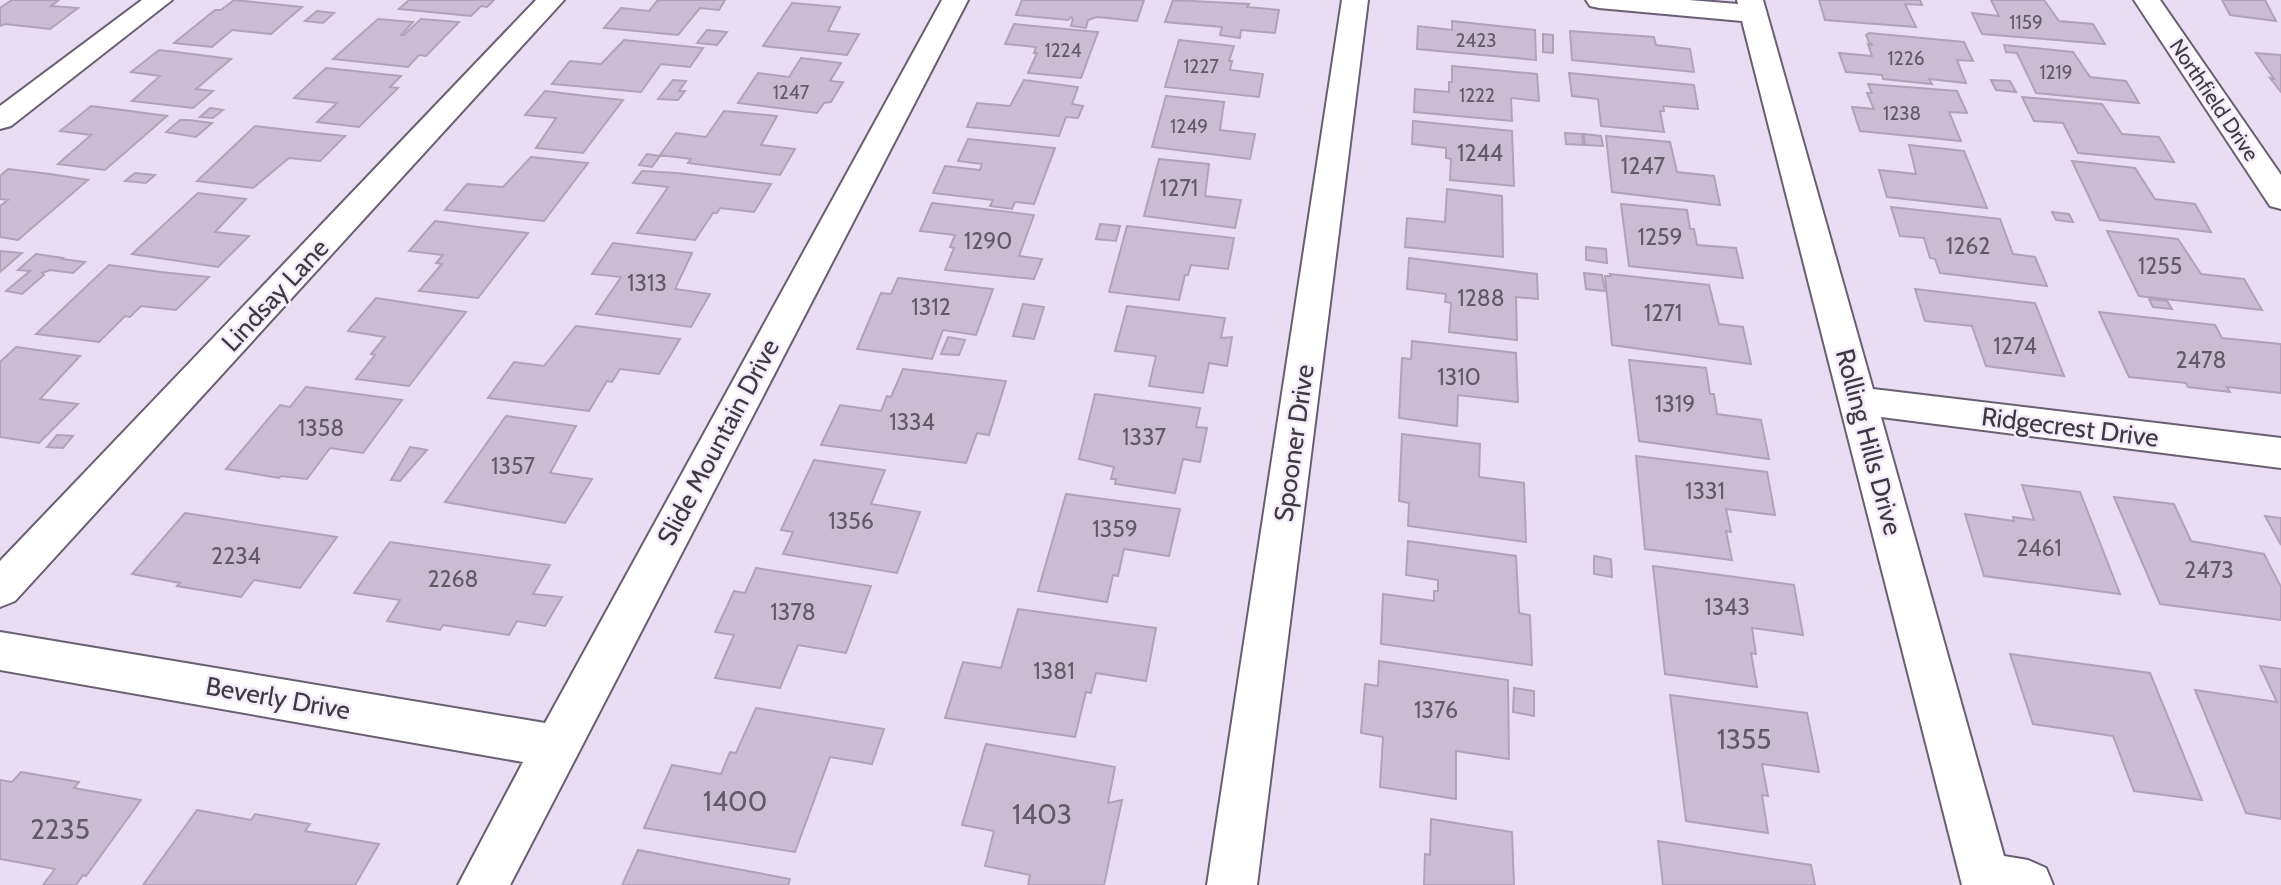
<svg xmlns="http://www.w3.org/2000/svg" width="2281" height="885" viewBox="0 0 2281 885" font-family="Cabin,sans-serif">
  <rect width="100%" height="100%" fill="#e8ddf2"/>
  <!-- building -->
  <path fill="#cbbdd1" stroke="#b1a3b7" stroke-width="2" d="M 12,0 L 59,0 L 51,6 L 78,8 L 50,29 L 5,24 L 0,26 L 0,8 Z
    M 234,0 L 302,7 L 271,34 L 232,30 L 212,47 L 174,43 L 215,10 L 221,10 Z
    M 409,0 L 494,0 L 487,7 L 481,6 L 471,16 L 399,9 Z
    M 662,0 L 725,0 L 719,10 L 700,8 L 678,35 L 604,28 L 621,8 L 649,11 L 657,1 Z
    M 1022,0 L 1144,0 L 1137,21 L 1097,17 L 1088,20 L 1086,28 L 1071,26 L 1073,19 L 1071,17 L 1068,20 L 1016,15 Z
    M 1173,0 L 1249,4 L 1247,7 L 1279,10 L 1275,33 L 1241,30 L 1240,38 L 1220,35 L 1222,27 L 1165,22 Z
    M 1819,0 L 1920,0 L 1922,5 L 1905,4 L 1916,27 L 1825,20 Z
    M 1991,0 L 2044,0 L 2059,21 L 2093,24 L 2105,44 L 1982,34 L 1972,13 L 1999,16 Z
    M 2222,0 L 2265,0 L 2276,21 L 2230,15 Z
    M 792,3 L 840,7 L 828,31 L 859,34 L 847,55 L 763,46 Z
    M 317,11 L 334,13 L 323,23 L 305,21 Z
    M 378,19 L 413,22 L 401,35 L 404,35 L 421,19 L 459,22 L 426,56 L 419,55 L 408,67 L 333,59 Z
    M 1452,21 L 1535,30 L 1536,60 L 1417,49 L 1418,26 L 1452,30 Z
    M 1014,24 L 1098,32 L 1081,78 L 1028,73 L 1037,53 L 1034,53 L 1036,47 L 1005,44 Z
    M 707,30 L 727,32 L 717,45 L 697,43 Z
    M 1570,31 L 1654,37 L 1656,45 L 1690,49 L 1694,72 L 1572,60 Z
    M 1869,33 L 1964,42 L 1973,61 L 1957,60 L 1966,83 L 1929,79 L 1932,84 L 1883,79 L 1882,75 L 1846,72 L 1839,53 L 1872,56 L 1868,44 L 1873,45 L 1869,42 L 1866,35 Z
    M 1543,34 L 1553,35 L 1553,53 L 1543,52 Z
    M 624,40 L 703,48 L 690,67 L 661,64 L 641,92 L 552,84 L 570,61 L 601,64 Z
    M 1179,40 L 1234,46 L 1229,61 L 1232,61 L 1230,70 L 1263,74 L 1259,97 L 1165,87 Z
    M 2004,45 L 2073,52 L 2090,77 L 2126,81 L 2139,103 L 2036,93 L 2017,53 L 2006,52 Z
    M 159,50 L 192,54 L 231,59 L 196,89 L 213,91 L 193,108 L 132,101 L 160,76 L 131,72 Z
    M 2256,53 L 2281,55 L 2281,92 L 2270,78 L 2274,79 Z
    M 801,58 L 841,63 L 830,81 L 843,82 L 831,102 L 824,103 L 817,113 L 738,103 L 758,73 L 789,77 Z
    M 1452,66 L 1537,74 L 1539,101 L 1511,98 L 1512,121 L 1414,112 L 1415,89 L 1449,92 L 1449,82 L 1452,82 Z
    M 326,68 L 401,76 L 390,87 L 398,88 L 359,127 L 317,122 L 337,103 L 294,98 Z
    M 1569,73 L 1694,85 L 1698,109 L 1663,106 L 1664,111 L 1660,111 L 1664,132 L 1601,126 L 1598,99 L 1572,96 Z
    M 673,80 L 686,81 L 679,91 L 685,91 L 678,100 L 658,99 Z
    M 1024,80 L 1078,87 L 1072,104 L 1083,106 L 1078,118 L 1066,117 L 1059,136 L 967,127 L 977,103 L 1010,106 Z
    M 1991,80 L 2010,81 L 2016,92 L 1996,90 Z
    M 1868,84 L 1957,91 L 1967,113 L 1949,112 L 1961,141 L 1860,131 L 1852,107 L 1874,109 L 1867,93 L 1872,93 Z
    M 545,91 L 586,96 L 623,100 L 583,153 L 536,148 L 556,118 L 525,115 Z
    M 1166,96 L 1224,102 L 1220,130 L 1255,134 L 1250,159 L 1152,147 Z
    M 2022,97 L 2102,104 L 2122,134 L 2159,137 L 2174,162 L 2078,153 L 2063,123 L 2034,121 Z
    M 91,106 L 130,111 L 167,116 L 105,170 L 58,164 L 91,135 L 60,131 Z
    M 210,108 L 223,110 L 213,118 L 200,117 Z
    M 724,111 L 777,116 L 761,145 L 795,149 L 780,175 L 688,163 L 691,159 L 660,155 L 676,133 L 706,137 Z
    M 180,120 L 189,120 L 212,123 L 196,137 L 166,132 Z
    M 1413,121 L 1512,131 L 1514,186 L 1450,180 L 1451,159 L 1446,158 L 1446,148 L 1412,144 Z
    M 255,126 L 306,132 L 345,136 L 320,161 L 289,158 L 253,188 L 197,181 Z
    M 1565,133 L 1582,134 L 1583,145 L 1566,144 Z
    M 1584,134 L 1601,136 L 1603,146 L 1585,145 Z
    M 1606,136 L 1670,142 L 1677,172 L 1714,176 L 1720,205 L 1612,192 Z
    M 968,139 L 1055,148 L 1034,204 L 1015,202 L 1012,209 L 990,206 L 993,200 L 933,193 L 945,166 L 980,170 L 982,164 L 958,161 Z
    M 1909,145 L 1964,151 L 1987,208 L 1887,197 L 1879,170 L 1916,174 Z
    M 647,154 L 660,156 L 652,167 L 639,165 Z
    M 531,157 L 588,163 L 544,221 L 445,210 L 467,184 L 503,187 Z
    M 1159,159 L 1209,164 L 1205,196 L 1241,200 L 1235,228 L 1144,216 Z
    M 2072,161 L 2135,168 L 2155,199 L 2195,204 L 2211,232 L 2100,220 Z
    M 8,169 L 50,174 L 88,180 L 18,240 L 0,237 L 0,206 L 8,200 L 0,199 L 0,176 Z
    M 642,171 L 677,173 L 771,184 L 754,212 L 720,208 L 717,213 L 713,213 L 695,240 L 637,233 L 668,187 L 633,183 Z
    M 135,173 L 155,175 L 146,183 L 125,181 Z
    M 1447,189 L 1502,196 L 1503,257 L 1405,247 L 1407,218 L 1445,222 Z
    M 198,193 L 246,199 L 215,232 L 249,236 L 218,267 L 132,254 Z
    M 932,203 L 1034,215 L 1019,256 L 1042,259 L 1034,279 L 945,270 L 954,248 L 950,247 L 955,235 L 920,231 Z
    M 1621,204 L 1687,210 L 1690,229 L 1694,229 L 1697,245 L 1736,248 L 1743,278 L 1629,266 Z
    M 1891,207 L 2000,219 L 2013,254 L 2035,257 L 2047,286 L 1940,273 L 1935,259 L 1930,258 L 1924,238 L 1900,236 Z
    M 2052,212 L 2069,214 L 2073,222 L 2056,220 Z
    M 435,221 L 478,227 L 528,233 L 478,298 L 419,291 L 442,264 L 436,263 L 443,255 L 409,251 Z
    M 1100,224 L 1120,226 L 1116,241 L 1096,239 Z
    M 1127,226 L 1234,238 L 1228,269 L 1191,265 L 1188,275 L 1185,275 L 1179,300 L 1109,292 Z
    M 2107,231 L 2178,239 L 2201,274 L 2244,279 L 2262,310 L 2139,296 Z
    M 613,243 L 692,253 L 675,289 L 710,294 L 691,327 L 596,314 L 621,277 L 592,274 Z
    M 1586,247 L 1606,249 L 1607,263 L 1586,260 Z
    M 0,251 L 22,253 L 0,272 Z
    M 36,254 L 63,258 L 62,259 L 85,262 L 73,273 L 50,270 L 42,273 L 44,275 L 22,294 L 6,291 L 30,271 L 18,270 Z
    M 1409,258 L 1537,274 L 1538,299 L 1516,297 L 1517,340 L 1449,332 L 1451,303 L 1445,302 L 1446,294 L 1407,289 Z
    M 109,265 L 161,272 L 209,277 L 176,310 L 141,306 L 130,317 L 125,316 L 99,342 L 36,334 Z
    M 1584,273 L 1602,275 L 1605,291 L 1586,289 Z
    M 1610,274 L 1709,285 L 1719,324 L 1743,327 L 1751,364 L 1612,345 L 1605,276 L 1611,276 Z
    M 898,278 L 993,289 L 976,335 L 943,330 L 932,359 L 857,349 L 881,293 L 891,294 Z
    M 1915,289 L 2035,303 L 2064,376 L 1986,366 L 1972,326 L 1925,321 Z
    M 376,298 L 466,312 L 409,386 L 356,379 L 375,355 L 371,354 L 385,337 L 348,331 Z
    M 2149,299 L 2167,301 L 2172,309 L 2153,307 Z
    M 1023,304 L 1044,307 L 1034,339 L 1013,336 Z
    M 1127,306 L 1225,318 L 1221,338 L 1232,337 L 1227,366 L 1209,363 L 1203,393 L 1149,386 L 1156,356 L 1115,351 Z
    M 2099,312 L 2215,325 L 2222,338 L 2281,344 L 2281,393 L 2227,387 L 2230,392 L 2188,387 L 2186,383 L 2129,377 Z
    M 576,326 L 680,339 L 659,374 L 620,369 L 612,382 L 607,381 L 589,411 L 488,398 L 514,362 L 544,366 Z
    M 948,337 L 965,340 L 959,355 L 941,354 Z
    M 1412,341 L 1516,353 L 1518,402 L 1458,395 L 1457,426 L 1399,418 L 1402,358 L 1411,359 Z
    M 16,347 L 80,356 L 40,399 L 78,404 L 39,443 L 0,437 L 0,362 Z
    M 1629,360 L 1706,368 L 1710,394 L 1714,394 L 1717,414 L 1761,420 L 1769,459 L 1639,441 Z
    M 903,369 L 1006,381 L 989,435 L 977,433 L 966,463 L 821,445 L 840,405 L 881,411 L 887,396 L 891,397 Z
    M 306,387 L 402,400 L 363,453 L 330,448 L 307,479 L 281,476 L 279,478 L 226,469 L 280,405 L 290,407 Z
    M 1095,394 L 1200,408 L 1196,427 L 1207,428 L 1200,462 L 1183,459 L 1175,493 L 1115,484 L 1116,479 L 1111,479 L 1114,467 L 1079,459 Z
    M 506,416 L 576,426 L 550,473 L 592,479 L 565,523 L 445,502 Z
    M 1402,434 L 1480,444 L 1479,477 L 1524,483 L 1526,542 L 1408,526 L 1409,503 L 1399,501 Z
    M 57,435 L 73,436 L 63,448 L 47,447 Z
    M 410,447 L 427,450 L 400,481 L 391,480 Z
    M 1636,456 L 1767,472 L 1775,515 L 1726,509 L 1731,532 L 1726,531 L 1732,560 L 1645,549 Z
    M 814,460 L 885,470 L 871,504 L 920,512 L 897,573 L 783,554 L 793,532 L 781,530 Z
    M 2022,485 L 2080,492 L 2120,594 L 1984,576 L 1965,514 L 2014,521 L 2013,517 L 2034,520 Z
    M 1066,494 L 1180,509 L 1169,556 L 1124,549 L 1118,576 L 1113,575 L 1107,602 L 1038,591 Z
    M 2114,497 L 2174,504 L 2191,541 L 2264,554 L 2281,587 L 2281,620 L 2160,604 Z
    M 185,513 L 337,537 L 300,588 L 254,580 L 241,597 L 177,586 L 180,583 L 132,574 Z
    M 2265,516 L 2281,518 L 2281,545 Z
    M 1408,541 L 1516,556 L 1519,613 L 1530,615 L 1532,665 L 1381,644 L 1383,594 L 1434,601 L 1434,591 L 1438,591 L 1438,580 L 1406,575 Z
    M 390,542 L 550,565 L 533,594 L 562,597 L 545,626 L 517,621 L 509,635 L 443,625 L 440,630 L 387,621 L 400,600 L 354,593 Z
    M 1594,556 L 1611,559 L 1612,577 L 1594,574 Z
    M 1653,566 L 1794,585 L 1803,635 L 1752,628 L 1756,654 L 1751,653 L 1757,687 L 1665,674 Z
    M 756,568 L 871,586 L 846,653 L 798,645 L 780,688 L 715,678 L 734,635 L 715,632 L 734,591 L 745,593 Z
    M 1018,609 L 1156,628 L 1146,681 L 1096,673 L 1091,693 L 1086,692 L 1075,737 L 945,718 L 963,662 L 1001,668 Z
    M 2010,654 L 2150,673 L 2202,800 L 2134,791 L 2113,736 L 2033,724 Z
    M 1379,661 L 1508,680 L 1509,759 L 1456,751 L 1456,799 L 1380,787 L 1383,737 L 1361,733 L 1365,684 L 1378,686 Z
    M 2260,666 L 2281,669 L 2281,819 L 2246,813 L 2195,690 L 2277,702 Z
    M 1514,688 L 1534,691 L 1534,716 L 1513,712 Z
    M 1670,695 L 1807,713 L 1819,772 L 1762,764 L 1768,796 L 1762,795 L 1768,833 L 1686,821 Z
    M 756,708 L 884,729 L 872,764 L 830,757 L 795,852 L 644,828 L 672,765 L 721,774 L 730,752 L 736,753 Z
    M 986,744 L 1115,767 L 1108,803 L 1122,800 L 1104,885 L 1028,885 L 1030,875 L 985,866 L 994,831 L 962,825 Z
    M 21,772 L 79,782 L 74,788 L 141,800 L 86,876 L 83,875 L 76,885 L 43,885 L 55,869 L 0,859 L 0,780 L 12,782 Z
    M 197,810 L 251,820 L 255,814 L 310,824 L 305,831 L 379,844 L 355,885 L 143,885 Z
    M 1431,819 L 1512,832 L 1514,885 L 1424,885 L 1425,854 L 1430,855 Z
    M 1658,841 L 1811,865 L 1815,885 L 1663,885 Z
    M 638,850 L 705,863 L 790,879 L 788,885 L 622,885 Z"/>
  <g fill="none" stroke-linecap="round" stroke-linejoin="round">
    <!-- minor casing -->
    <g stroke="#685f71" stroke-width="4">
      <path id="minor" d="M 142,0 L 172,0 L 11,126 L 0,129 L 0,106 Z
        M 536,0 L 564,0 L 15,601 L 0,607 L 0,561 Z
        M 942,0 L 968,0 L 510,885 L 458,885 L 523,762 L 0,670 L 0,632 L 545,723 Z
        M 1342,0 L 1368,0 L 1257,885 L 1207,885 Z
        M 1586,0 L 1689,0 L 1738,4 L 1737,0 L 1763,0 L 1873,389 L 2281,438 L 2281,468 L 1881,417 L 2004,856 L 2028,860 L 2046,868 L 2053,885 L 1962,885 L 1742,21 L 1599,8 L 1590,6 Z
        M 2134,0 L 2160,0 L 2281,175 L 2281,209 L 2270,206 Z"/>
    </g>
    <!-- minor -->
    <use href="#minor" fill="#fff" fill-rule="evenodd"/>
  </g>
  <g text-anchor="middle" stroke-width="5" stroke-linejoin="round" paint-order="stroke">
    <!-- far-number labels -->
    <g font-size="19" fill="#615b66">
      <text x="2026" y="29">1159</text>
      <text x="1476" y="47">2423</text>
      <text x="1063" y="57">1224</text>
      <text x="1906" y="65">1226</text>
      <text x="1201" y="73">1227</text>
      <text x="2056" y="79">1219</text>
      <text x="791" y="99">1247</text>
      <text x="1477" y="102">1222</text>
      <text x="1902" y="120">1238</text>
      <text x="1189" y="133">1249</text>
    </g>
    <!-- far-street labels -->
    <g font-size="21" fill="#3e3a42" stroke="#f4ebfc">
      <text transform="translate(2214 100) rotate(56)" y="7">Northfield Drive</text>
    </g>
    <!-- number labels -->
    <g font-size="23" fill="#615b66">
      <text x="1480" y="161">1244</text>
      <text x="1643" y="174">1247</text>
      <text x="1179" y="196">1271</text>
      <text x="1660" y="245">1259</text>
      <text x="988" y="249">1290</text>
      <text x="1968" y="254">1262</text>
      <text x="2160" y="274">1255</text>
      <text x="647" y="291">1313</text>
      <text x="1481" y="306">1288</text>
      <text x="931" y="315">1312</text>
      <text x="1663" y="321">1271</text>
      <text x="2015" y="354">1274</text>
      <text x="2201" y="368">2478</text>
      <text x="1459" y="385">1310</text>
      <text x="1675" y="412">1319</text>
      <text x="912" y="430">1334</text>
      <text x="321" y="436">1358</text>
      <text x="1144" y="445">1337</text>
      <text x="513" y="474">1357</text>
      <text x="1705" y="499">1331</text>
      <text x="851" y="529">1356</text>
      <text x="1115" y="537">1359</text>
      <text x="2039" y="556">2461</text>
      <text x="236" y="564">2234</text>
      <text x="2209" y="578">2473</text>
      <text x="453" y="587">2268</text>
      <text x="1727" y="615">1343</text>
      <text x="793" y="620">1378</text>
      <text x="1054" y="679">1381</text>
      <text x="1436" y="718">1376</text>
    </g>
    <!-- street labels -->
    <g font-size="26" fill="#3e3a42" stroke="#f4ebfc">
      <text transform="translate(275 295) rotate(-47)" y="9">Lindsay Lane</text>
      <text transform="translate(2070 427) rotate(7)" y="9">Ridgecrest Drive</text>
      <text transform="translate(718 442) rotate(-62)" y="9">Slide Mountain Drive</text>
      <text transform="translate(1869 442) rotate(75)" y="9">Rolling Hills Drive</text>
      <text transform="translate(1294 443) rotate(-82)" y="9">Spooner Drive</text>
      <text transform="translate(278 698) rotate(10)" y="9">Beverly Drive</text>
    </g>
    <!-- near-number labels -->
    <g font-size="28" fill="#615b66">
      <text x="1744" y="749">1355</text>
      <text x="735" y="811">1400</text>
      <text x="1042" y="824">1403</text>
      <text x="60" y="839">2235</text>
    </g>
  </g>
</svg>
